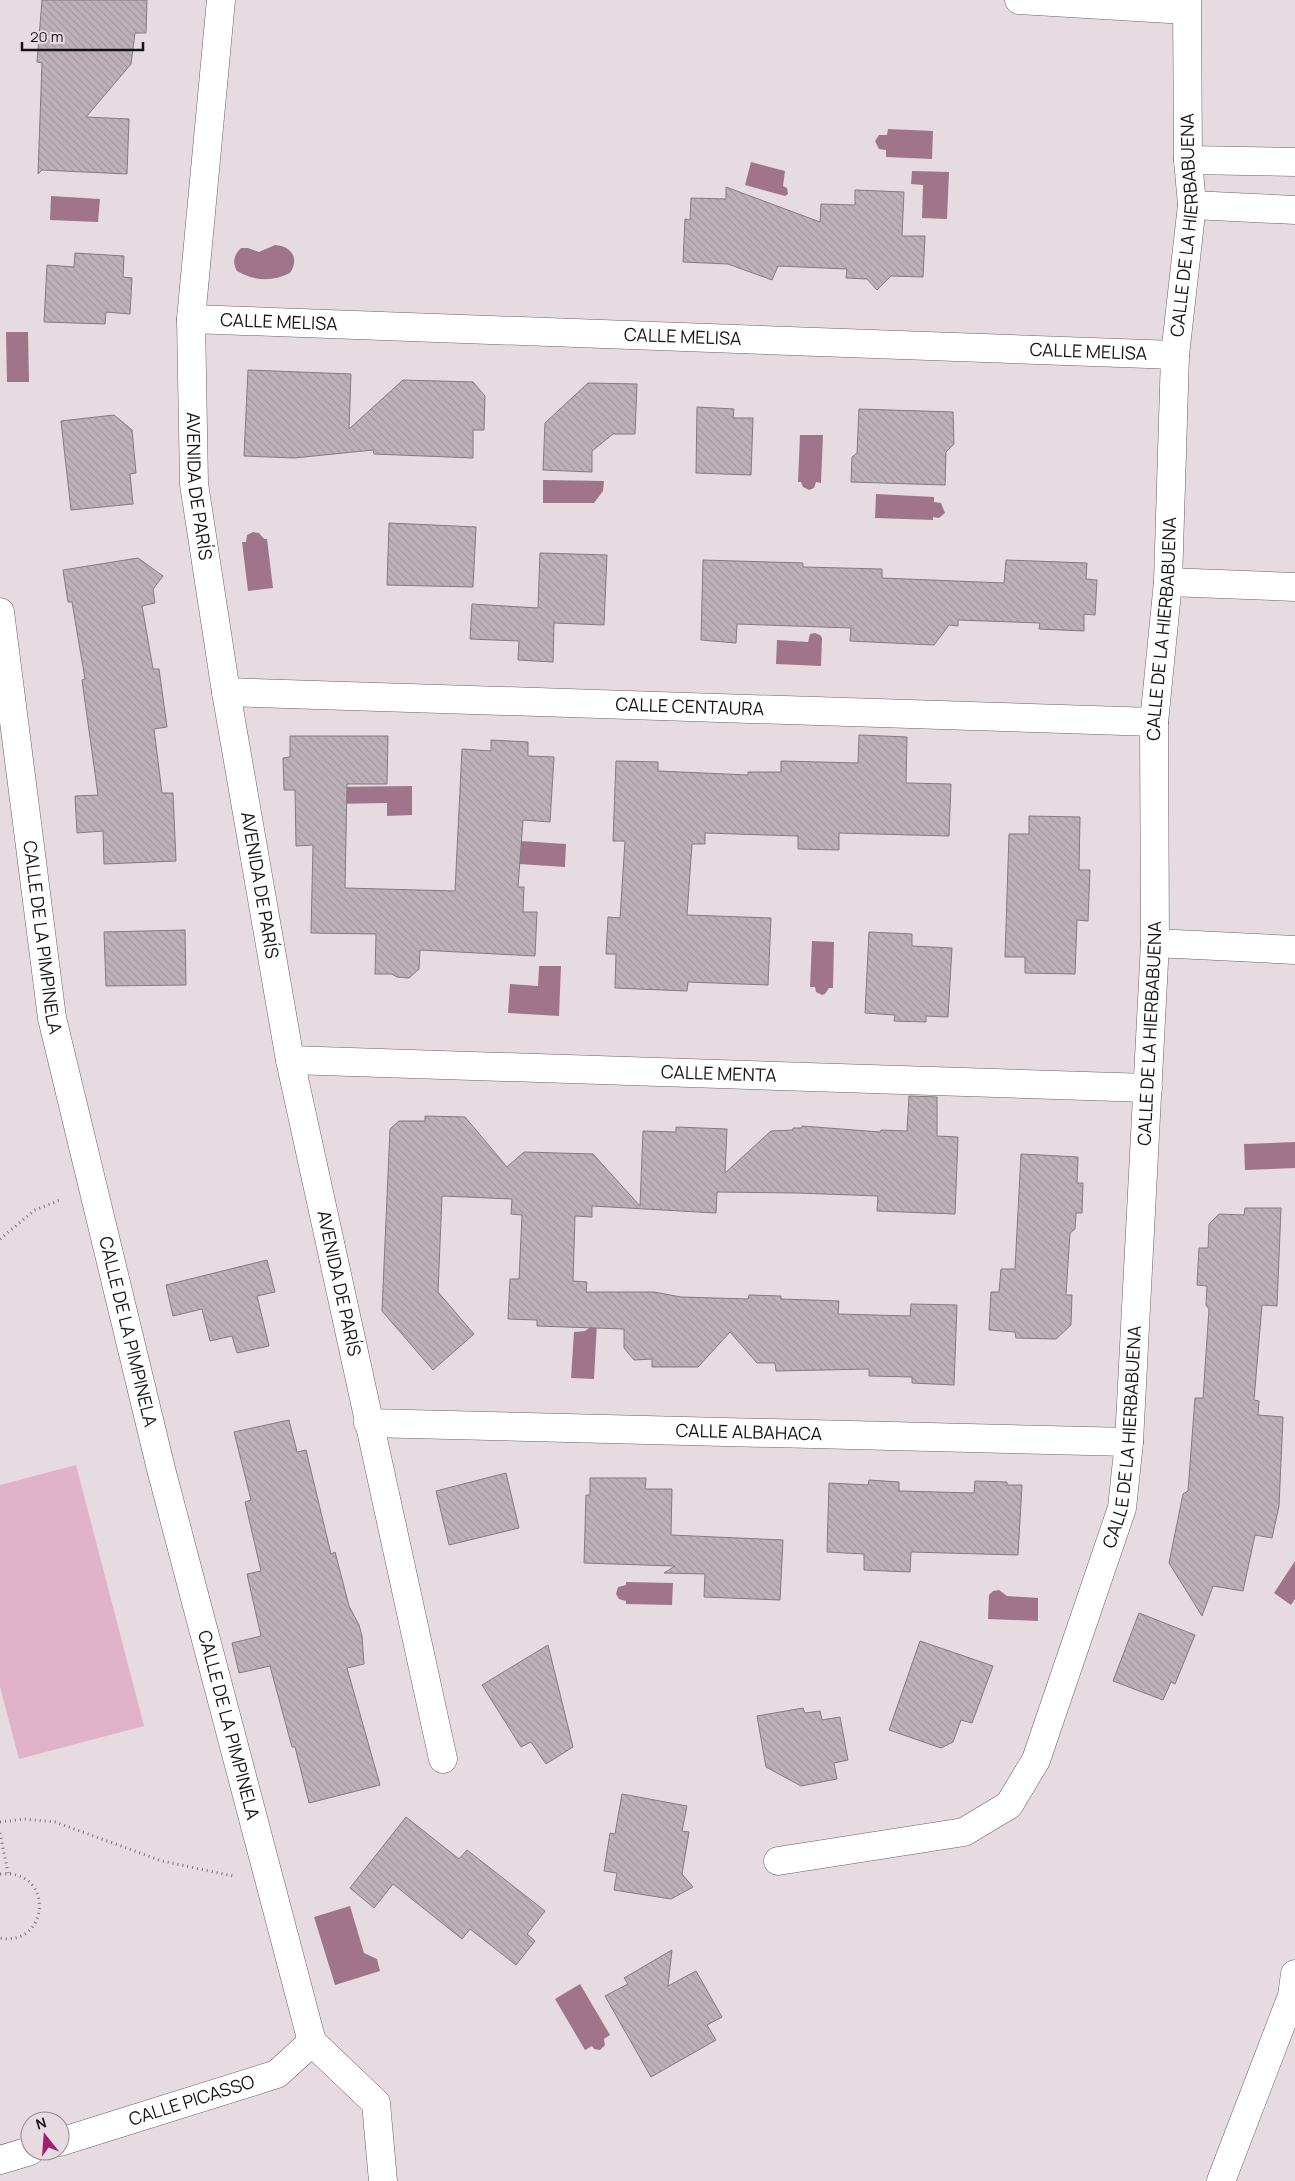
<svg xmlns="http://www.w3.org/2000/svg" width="1295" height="2181" viewBox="0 0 1295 2181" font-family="Manrope,sans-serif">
  <defs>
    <pattern id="building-back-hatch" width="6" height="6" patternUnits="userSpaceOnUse" patternTransform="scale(1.25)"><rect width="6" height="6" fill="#bdb2b7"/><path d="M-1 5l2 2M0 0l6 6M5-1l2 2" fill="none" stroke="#a2989c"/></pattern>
  </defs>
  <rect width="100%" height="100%" fill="#e6dbe0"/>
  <!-- grass -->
  <path fill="#e1b3c8" d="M 76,1465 L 144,1726 L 19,1759 L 0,1687 L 0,1485 Z"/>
  <!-- water -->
  <path fill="#a17589" d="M 888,129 L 933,131 L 932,159 L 886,157 L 886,150 L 879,149 L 875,141 L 879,135 L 887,135 Z
    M 751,162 L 785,171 L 783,186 L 787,188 L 788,194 L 785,196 L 745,185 Z
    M 912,171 L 949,172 L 947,219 L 922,218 L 923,185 L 911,184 Z
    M 51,196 L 100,199 L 98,222 L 50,220 Z
    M 275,245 C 291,246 300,258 290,273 C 272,282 254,281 237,271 C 232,262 234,255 241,248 L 248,248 L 259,252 Z
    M 6,332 L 28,332 L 29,382 L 7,382 Z
    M 800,435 L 823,435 L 821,483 L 816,482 L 814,488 L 809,490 L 803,487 L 801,482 L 798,482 Z
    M 543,480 L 604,481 L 603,491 L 594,503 L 543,503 Z
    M 876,494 L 934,497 L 934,502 L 941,503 L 945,513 L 939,518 L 933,517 L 933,520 L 875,518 Z
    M 253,532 L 259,533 L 264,539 L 267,539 L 273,588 L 248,591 L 242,542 L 246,542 L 247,535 Z
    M 815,633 L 820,635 L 822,638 L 821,666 L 776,664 L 777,640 L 808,642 L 810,634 Z
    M 412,786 L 412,815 L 387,816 L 387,803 L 332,804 L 332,787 Z
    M 520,841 L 566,844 L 565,867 L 519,864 Z
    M 812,941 L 834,942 L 833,988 L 829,988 L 825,994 L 822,995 L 816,992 L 815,987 L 810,987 Z
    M 539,966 L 561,966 L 559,1016 L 508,1013 L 510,984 L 538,986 Z
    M 1295,1142 L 1295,1168 L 1245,1170 L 1244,1144 Z
    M 597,1322 L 594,1379 L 571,1378 L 574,1332 L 585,1331 Z
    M 1295,1561 L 1295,1599 L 1291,1605 L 1274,1593 Z
    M 626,1582 L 673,1583 L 672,1605 L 626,1604 L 626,1601 L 619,1599 L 616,1594 L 618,1587 L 626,1585 Z
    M 999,1590 L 1007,1596 L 1038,1598 L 1038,1621 L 988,1619 L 989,1595 L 993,1591 Z
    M 350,1906 L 364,1953 L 377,1959 L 380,1971 L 335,1985 L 314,1917 Z
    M 580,1984 L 610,2035 L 604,2039 L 605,2045 L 600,2050 L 594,2049 L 592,2046 L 585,2050 L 555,1999 Z"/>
  <!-- building -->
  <path fill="url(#building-back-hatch)" stroke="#847b7f" d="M 42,0 L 147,0 L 146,33 L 135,33 L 131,64 L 86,117 L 129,119 L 127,174 L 42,170 L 38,174 L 42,63 L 37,62 Z
    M 726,187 L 820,222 L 821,204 L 855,205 L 855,190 L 904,192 L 902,236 L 925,236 L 923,277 L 891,276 L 877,290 L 867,279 L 846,278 L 847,269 L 778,266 L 772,280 L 728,264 L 683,262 L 685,219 L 690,220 L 691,198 L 726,199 Z
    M 75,253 L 124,256 L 123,277 L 132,278 L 130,314 L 106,312 L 105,324 L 44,322 L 47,265 L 74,267 Z
    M 248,370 L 351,374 L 349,429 L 403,380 L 473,382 L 485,396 L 484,430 L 473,430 L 473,458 L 374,454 L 373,450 L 294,458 L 244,456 Z
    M 588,383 L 637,384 L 635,434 L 613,434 L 592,451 L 592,472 L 543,470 L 545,423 Z
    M 697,407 L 734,409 L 733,418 L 753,418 L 751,475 L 696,473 Z
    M 859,409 L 953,412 L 954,444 L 946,452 L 945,485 L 851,482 L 852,457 L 857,453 Z
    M 114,415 L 132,430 L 136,473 L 130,474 L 133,504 L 71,510 L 61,421 Z
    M 389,523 L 476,527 L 473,587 L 387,585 Z
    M 540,553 L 607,555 L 604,625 L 554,623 L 553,662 L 518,660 L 519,641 L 470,639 L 472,604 L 538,608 Z
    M 138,558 L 163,576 L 153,589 L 155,603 L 142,606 L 153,669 L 159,669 L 167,727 L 154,729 L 162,793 L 173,793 L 176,861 L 104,864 L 103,831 L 77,833 L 75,796 L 98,795 L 82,680 L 85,679 L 72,602 L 68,602 L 63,570 Z
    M 703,560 L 803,563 L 803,567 L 882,569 L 882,578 L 1004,583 L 1006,560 L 1087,563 L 1086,579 L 1097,580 L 1095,615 L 1084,614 L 1084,631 L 1039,629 L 1040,623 L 958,620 L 958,626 L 949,625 L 934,645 L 850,641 L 851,628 L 737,624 L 736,643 L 701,640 Z
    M 859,735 L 907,737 L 906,783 L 951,784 L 949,836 L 839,833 L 839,850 L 798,849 L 798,836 L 705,833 L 705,844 L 692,844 L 687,915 L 771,918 L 768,985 L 688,982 L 687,991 L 615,988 L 616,954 L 606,954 L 608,917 L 620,918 L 625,841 L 613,841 L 616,761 L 658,762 L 658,771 L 748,775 L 748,772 L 781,772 L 781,761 L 858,763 Z
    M 290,736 L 388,736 L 387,784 L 347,784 L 345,888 L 455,891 L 462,749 L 491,751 L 491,740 L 528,742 L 528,756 L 554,757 L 550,822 L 523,820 L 518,887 L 524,887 L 523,912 L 537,912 L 535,956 L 420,950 L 419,969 L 409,978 L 397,977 L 392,974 L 375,974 L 376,934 L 311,933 L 313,845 L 296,846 L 295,790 L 284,790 L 283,758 L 290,757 Z
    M 1029,816 L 1080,817 L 1079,870 L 1090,870 L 1089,894 L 1088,921 L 1077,920 L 1075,974 L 1025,973 L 1025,957 L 1005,957 L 1009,834 L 1029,834 Z
    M 185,930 L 186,985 L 106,986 L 104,932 Z
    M 869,932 L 912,934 L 912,946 L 952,948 L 948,1017 L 926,1016 L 926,1022 L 894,1021 L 895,1015 L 865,1013 Z
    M 909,1096 L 937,1097 L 937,1136 L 958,1137 L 955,1214 L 877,1211 L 878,1196 L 798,1193 L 717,1192 L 716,1213 L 592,1206 L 592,1217 L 575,1216 L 573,1281 L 587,1282 L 586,1292 L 654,1292 L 681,1297 L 748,1299 L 749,1295 L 781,1296 L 781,1299 L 839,1301 L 838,1314 L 910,1316 L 911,1304 L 957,1305 L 954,1385 L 912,1383 L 912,1377 L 869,1376 L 869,1369 L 776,1371 L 775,1363 L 757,1363 L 730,1332 L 698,1367 L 652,1367 L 652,1359 L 634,1360 L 624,1348 L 624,1329 L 537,1326 L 537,1320 L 508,1319 L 510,1279 L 519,1279 L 522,1215 L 511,1214 L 512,1199 L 442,1196 L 438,1292 L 474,1334 L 433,1370 L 382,1311 L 390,1129 L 399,1121 L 425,1121 L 425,1116 L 465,1117 L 507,1167 L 524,1152 L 593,1154 L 640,1206 L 643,1131 L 676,1132 L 676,1127 L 727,1129 L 725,1173 L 771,1131 L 793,1130 L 793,1128 L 802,1128 L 802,1126 L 880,1132 L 881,1130 L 907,1131 Z
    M 1021,1154 L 1078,1157 L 1077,1183 L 1083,1183 L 1082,1213 L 1076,1213 L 1075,1229 L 1070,1233 L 1066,1295 L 1072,1295 L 1071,1325 L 1056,1339 L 1016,1338 L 1015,1332 L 989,1330 L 991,1292 L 999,1292 L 1001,1269 L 1015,1269 Z
    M 1245,1208 L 1281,1208 L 1277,1306 L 1262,1305 L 1254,1400 L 1259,1401 L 1258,1415 L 1283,1417 L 1279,1506 L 1272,1538 L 1255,1535 L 1243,1591 L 1213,1586 L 1202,1616 L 1169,1563 L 1183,1494 L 1188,1491 L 1195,1398 L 1203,1398 L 1209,1309 L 1206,1305 L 1207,1286 L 1197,1285 L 1199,1248 L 1208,1248 L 1209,1224 L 1219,1214 L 1244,1215 Z
    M 267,1260 L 275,1292 L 257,1296 L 269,1346 L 237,1353 L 232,1336 L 210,1341 L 202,1309 L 173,1316 L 166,1285 Z
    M 289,1420 L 297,1452 L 306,1450 L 331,1554 L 335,1552 L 349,1606 L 359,1625 L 362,1636 L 364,1664 L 347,1668 L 380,1785 L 309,1803 L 295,1747 L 292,1747 L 270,1666 L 239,1673 L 232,1643 L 261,1636 L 247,1574 L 261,1571 L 245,1502 L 251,1500 L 234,1432 Z
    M 506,1473 L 519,1528 L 449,1545 L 436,1491 Z
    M 590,1478 L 646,1478 L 645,1489 L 672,1489 L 671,1535 L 783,1540 L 780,1600 L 704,1597 L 705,1574 L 664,1573 L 675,1566 L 584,1563 L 586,1495 L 590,1495 Z
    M 869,1480 L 899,1482 L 899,1491 L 974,1493 L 975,1481 L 1007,1482 L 1007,1485 L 1022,1485 L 1018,1555 L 911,1552 L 910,1572 L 864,1570 L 864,1554 L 827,1552 L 829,1483 L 868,1485 Z
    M 1139,1613 L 1195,1635 L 1175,1684 L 1171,1682 L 1163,1700 L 1113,1681 Z
    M 920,1641 L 993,1666 L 972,1723 L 961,1720 L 953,1742 L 941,1748 L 889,1730 Z
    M 548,1645 L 573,1747 L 546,1764 L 531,1742 L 521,1747 L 482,1685 Z
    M 803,1708 L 805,1713 L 820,1711 L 822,1720 L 840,1717 L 848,1760 L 834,1763 L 837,1779 L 801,1786 L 766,1767 L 757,1716 Z
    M 622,1794 L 687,1806 L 682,1831 L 689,1832 L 682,1874 L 693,1887 L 671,1899 L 614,1890 L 617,1873 L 604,1871 L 610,1833 L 615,1834 Z
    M 406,1817 L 459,1859 L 467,1850 L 545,1911 L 527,1934 L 535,1941 L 516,1965 L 470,1929 L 462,1939 L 393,1884 L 374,1908 L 350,1888 Z
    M 672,1950 L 668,1986 L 696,1971 L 722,2017 L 707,2025 L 716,2040 L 651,2077 L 605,1996 L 628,1984 L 624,1978 Z"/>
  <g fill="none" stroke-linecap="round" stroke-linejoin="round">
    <!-- minor casing -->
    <g stroke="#6a6064" stroke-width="29">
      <g id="minor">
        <path id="s1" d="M 221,0 L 191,319 L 194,484 L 226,692 L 290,1060 L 443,1759"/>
        <path d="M 1019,0 L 1186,10"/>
        <path d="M 1188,160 L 1295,162"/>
        <path d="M 1192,205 L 1295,210"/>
        <path id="s2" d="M 191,319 L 1175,355"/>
        <path d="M 1168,582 L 1295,587"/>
        <path id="s3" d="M 0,612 L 52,1018 L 161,1469 L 312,2042"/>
        <path id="s4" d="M 226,692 L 1154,722"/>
        <path d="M 1155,943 L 1295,950"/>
        <path id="s5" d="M 290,1060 L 1148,1088"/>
        <path id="s6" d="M 368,1423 L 1129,1442"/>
        <path id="s7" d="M 778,1861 L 964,1832 L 1009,1805 L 1036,1760 L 1122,1508 L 1129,1442 L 1155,943 L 1154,722 L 1168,582 L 1175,355 L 1192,205 L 1188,160 L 1187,0"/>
        <path d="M 312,2042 L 376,2103 L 383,2181"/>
        <path id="s8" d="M 60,2142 L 277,2074 L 312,2042"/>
        <path d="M 0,2160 L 30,2151"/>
        <path d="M 1221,2181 L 1292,1996 L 1295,1974"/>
      </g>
    </g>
    <!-- path -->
    <path stroke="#7a7376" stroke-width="3" stroke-dasharray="1 4" stroke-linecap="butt" d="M 0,1239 L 35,1210 L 60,1200
      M 0,1822 L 24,1819 L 55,1822 L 162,1861 L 233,1876
      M 0,1833 L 8,1873
      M 0,1874 C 55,1868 50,1947 0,1938"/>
    <!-- minor -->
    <use href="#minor" stroke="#fff" stroke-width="28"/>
  </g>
  <g text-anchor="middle" stroke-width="4" stroke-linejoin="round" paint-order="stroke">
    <!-- street labels -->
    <g font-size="18" fill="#181415" stroke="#e6dbe0">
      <text dy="6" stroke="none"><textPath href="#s7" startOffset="1845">CALLE DE LA HIERBABUENA</textPath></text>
      <text dy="6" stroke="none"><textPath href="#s2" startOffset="88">CALLE MELISA</textPath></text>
      <text dy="6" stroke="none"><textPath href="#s2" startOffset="492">CALLE MELISA</textPath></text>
      <text dy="6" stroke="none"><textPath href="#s2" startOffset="898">CALLE MELISA</textPath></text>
      <text dy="6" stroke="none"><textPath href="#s1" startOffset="488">AVENIDA DE PARÍS</textPath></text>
      <text dy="6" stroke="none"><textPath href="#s7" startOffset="1440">CALLE DE LA HIERBABUENA</textPath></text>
      <text dy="6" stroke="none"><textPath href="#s4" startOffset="464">CALLE CENTAURA</textPath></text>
      <text dy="6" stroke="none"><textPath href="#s1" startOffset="892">AVENIDA DE PARÍS</textPath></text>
      <text dy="6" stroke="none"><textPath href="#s3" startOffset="328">CALLE DE LA PIMPINELA</textPath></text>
      <text dy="6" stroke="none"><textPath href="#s7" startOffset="1035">CALLE DE LA HIERBABUENA</textPath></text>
      <text dy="6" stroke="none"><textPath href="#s5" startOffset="429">CALLE MENTA</textPath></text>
      <text dy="6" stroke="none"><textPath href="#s1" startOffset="1298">AVENIDA DE PARÍS</textPath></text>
      <text dy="6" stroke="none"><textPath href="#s3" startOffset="732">CALLE DE LA PIMPINELA</textPath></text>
      <text dy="6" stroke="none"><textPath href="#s6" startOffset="381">CALLE ALBAHACA</textPath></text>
      <text dy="6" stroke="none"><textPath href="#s7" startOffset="630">CALLE DE LA HIERBABUENA</textPath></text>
      <text dy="6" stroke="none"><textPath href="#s3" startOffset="1138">CALLE DE LA PIMPINELA</textPath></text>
      <text dy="6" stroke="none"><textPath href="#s8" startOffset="138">CALLE PICASSO</textPath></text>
    </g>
  </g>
  <!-- north arrow -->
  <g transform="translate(45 2136) rotate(343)"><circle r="24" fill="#e6dbe0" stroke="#948b8f"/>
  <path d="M0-4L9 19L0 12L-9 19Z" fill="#a21e6d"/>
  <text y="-8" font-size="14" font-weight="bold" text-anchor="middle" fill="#181415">N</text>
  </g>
  <!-- scale -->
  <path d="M22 42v8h121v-8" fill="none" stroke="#181415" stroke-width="2.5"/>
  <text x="30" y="42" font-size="15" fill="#181415" stroke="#e6dbe0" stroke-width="4" paint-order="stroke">20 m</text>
</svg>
